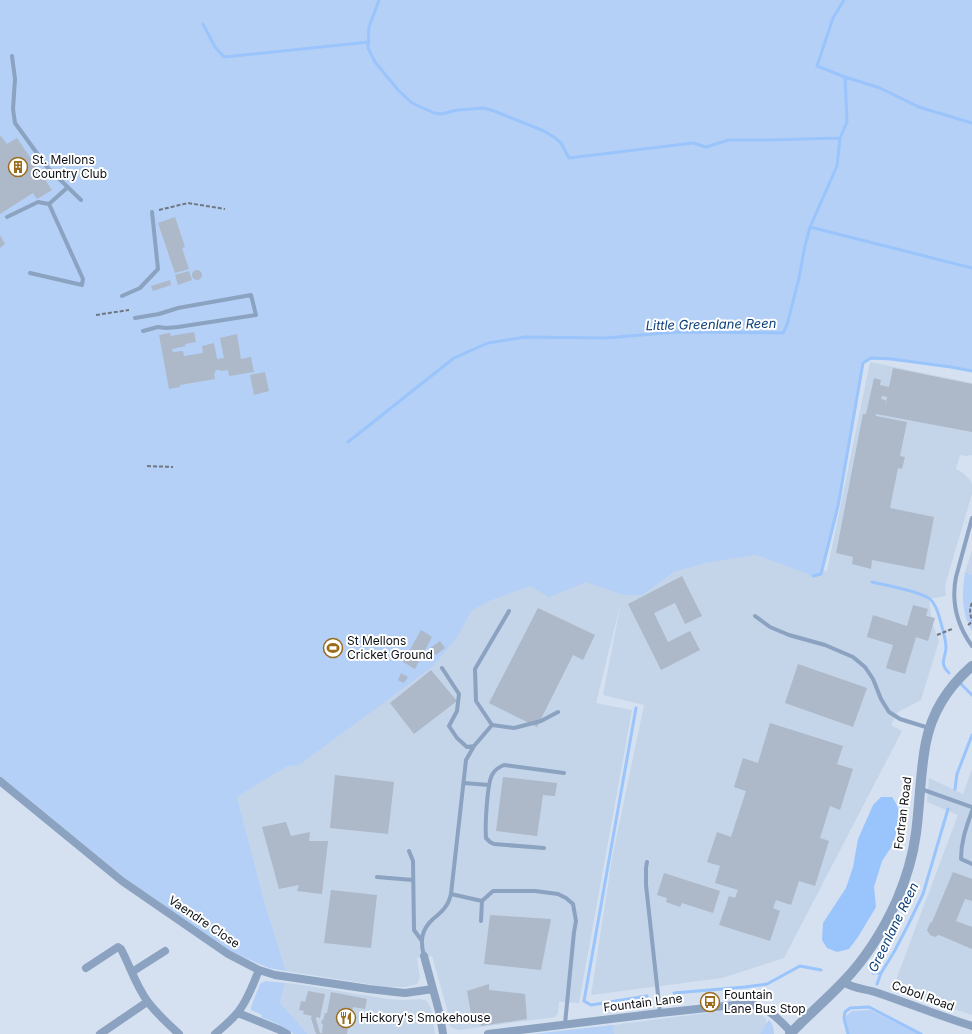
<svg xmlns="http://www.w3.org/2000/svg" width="972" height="1034" viewBox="0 0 972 1034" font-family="Inter,sans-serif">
  <rect width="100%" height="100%" fill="#d5e1f0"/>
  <!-- built -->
  <path fill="#c4d5ea" d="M 870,362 L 972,383 L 972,455 L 966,456 L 960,455 L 956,469 L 963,473 L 970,480 L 972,484 L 972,494 L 951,565 L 945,586 L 946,596 L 929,599 L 932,622 L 939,641 L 921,700 L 898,712 L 891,725 L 902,731 L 784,958 L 722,978 L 591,995 L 612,858 L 644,705 L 603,695 L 621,602 L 596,703 L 632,710 L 579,1003 L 559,1002 L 558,1013 L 555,1017 L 459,1030 L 452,1028 L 449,1024 L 449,1016 L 432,956 L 417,958 L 420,978 L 417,984 L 406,987 L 387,987 L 286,971 L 265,904 L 237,797 L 286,767 L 299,765 L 470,608 L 529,582 L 674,568 L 757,552 L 827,571 Z
    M 972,550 L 972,575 L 965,572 Z
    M 972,769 L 972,1015 L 897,990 L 894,985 L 958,815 L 927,802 L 929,778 L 963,794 Z
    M 285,983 L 296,984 L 388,999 L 402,1000 L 421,999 L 427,1001 L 431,1008 L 435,1034 L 308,1034 L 280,1003 Z
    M 730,1010 L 731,1012 L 742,1011 L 758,1014 L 764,1017 L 766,1019 L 766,1022 L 768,1023 L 760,1034 L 614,1034 L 613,1025 Z"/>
  <!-- green -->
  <path fill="#b4d0f6" d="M 0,0 L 972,0 L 972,371 L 951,367 L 891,359 L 871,358 L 863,363 L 838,506 L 821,574 L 813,576 L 771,560 L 755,555 L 705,563 L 674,572 L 642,595 L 623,595 L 586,582 L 549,597 L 530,586 L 489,601 L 471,611 L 458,636 L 432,667 L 299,765 L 286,767 L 237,797 L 265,904 L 286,971 L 269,968 L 229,951 L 125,878 L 0,776 Z
    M 965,572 L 972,575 L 972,631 C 961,613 962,592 965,572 Z
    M 265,981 L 285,983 L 280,1003 L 308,1034 L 294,1034 L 280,1025 L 261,1017 L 262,1015 L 251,1010 L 251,1007 L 260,984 Z
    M 870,1010 L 919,1034 L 849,1034 L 845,1017 L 852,1011 Z
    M 769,1020 C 773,1025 774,1028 774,1034 L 760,1034 Z
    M 613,1025 L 614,1034 L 533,1034 Z"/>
  <!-- water -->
  <path fill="#9ac4fc" d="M 881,797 L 892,797 L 897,805 L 901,818 L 892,846 L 882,861 L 874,887 L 876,907 L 858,937 L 849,949 L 837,952 L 827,948 L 822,940 L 823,923 L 846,888 L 853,867 L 858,839 L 873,805 Z"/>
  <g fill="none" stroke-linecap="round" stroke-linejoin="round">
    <!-- stream -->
    <path stroke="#9ac4fc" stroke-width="3" d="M 379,0 L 369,27 L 368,48 L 375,62 L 398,90 L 412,103 L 434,113 L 441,114 L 457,110 L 484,108 L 494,111 L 544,131 L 554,137 L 561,143 L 569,158 L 693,143 L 706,147 L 729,140 L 768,140 L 840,138
      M 844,0 L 833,18 L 817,66 L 845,77 L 880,88 L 919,107 L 972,123
      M 203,24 L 215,47 L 224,57 L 369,42
      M 810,227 L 837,166 L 840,138 L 847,122 L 845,77
      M 348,442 L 454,358 L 488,343 L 525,337 L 605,338 L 677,332 L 783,333 L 787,325 L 799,278 L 805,246 L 810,227 L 972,268
      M 813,576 L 821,574 L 838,506 L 863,363 L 871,358 L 891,359 L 951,367 L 972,371
      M 872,582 C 885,585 924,592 931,600 C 937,606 939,616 941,623 C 943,631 946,639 946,648 C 945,660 939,663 949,673
      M 961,684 L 972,695
      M 636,708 L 584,1001 L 591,1005 L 647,996
      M 955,789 L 957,774 L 972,735
      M 873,973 L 881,973
      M 877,984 L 881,973 L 894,952 L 908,925 L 923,894 L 948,809
      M 674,993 L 745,987 L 767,984 L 800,966 L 821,970
      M 848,1034 L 844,1018 L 845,1012 L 850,1008 L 869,1007 L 921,1034"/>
  </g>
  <!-- building -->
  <path fill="#adb8c8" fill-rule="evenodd" d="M 0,135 L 7,144 L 17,138 L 52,190 L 37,199 L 33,193 L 0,214 Z
    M 175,217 L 185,247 L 182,248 L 189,269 L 175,273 L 158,223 Z
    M 0,235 L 5,244 L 0,248 Z
    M192 275a5 5 0 1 1 10 0a5 5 0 1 1-10 0Z
    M 189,271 L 192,280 L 178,285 L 175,275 Z
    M 170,280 L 171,285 L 153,291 L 151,286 Z
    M 194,332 L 196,342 L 185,344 L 186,346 L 172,349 L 173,352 L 183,351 L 184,356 L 203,353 L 202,346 L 214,343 L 217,359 L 224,358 L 220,338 L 237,334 L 241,359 L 251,357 L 254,372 L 229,376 L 228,370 L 220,371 L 220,370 L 216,370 L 214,374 L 215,379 L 180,385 L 180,387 L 169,389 L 159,335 L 170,333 L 171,336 Z
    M 893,368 L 972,384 L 972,432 L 876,414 L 876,416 L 907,422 L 900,456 L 905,457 L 902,469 L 898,468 L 890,508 L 934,517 L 924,570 L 872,560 L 871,569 L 852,564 L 853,557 L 836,553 L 863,414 L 866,414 L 874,378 L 881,380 L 880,385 L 889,387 ZM 882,396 L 887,397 L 885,409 L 886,400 L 881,399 Z
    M 265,372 L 269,391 L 254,395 L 250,375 Z
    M 682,576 L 702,616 L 685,624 L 675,603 L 654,613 L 668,642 L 690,631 L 700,650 L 661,670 L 628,604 Z
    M 913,605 L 928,609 L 926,616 L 935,618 L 928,641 L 916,637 L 905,674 L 886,668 L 893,645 L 867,637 L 873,615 L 907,626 Z
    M 538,608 L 595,635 L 583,660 L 573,655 L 537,727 L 489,703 Z
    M 421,630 L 432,637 L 415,669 L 403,662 Z
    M 440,641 L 445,648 L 436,655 L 430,648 Z
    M 798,664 L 867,688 L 853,727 L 785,703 Z
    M 431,670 L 457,701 L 414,734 L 390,703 Z
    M 401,673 L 408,677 L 404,683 L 398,680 Z
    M 770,723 L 843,746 L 837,764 L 853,769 L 840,810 L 830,806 L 820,838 L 829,841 L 815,886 L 799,881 L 791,905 L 776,900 L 773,908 L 780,911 L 770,941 L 719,925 L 729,896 L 735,898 L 738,890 L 715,883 L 720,866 L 707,862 L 717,832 L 731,837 L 746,791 L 734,787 L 743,758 L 758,763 Z
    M 335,775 L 394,782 L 388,834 L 330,828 Z
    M 503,777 L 557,783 L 555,796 L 543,795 L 537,836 L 496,831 Z
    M 286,822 L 291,836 L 310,832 L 309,841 L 328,841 L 322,894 L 297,891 L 299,885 L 279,889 L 262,827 Z
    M 953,872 L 972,879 L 972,901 L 965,899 L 956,921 L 972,927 L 972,949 L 939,935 L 935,937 L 930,935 L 927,930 L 930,923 L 932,922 Z
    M 664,873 L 720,891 L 713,913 L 682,903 L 680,907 L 666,902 L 667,898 L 657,895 Z
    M 331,890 L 377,895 L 371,948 L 324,943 Z
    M 490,915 L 551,919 L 541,970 L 484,964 Z
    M 489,984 L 489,990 L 525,994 L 527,1019 L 481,1026 L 479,1013 L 471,1014 L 467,991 Z
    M 308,991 L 325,994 L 320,1018 L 316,1017 L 316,1019 L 320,1033 L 322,1033 L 323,1024 L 321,1023 L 322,1020 L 323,1020 L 325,1013 L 327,1013 L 331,992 L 367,999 L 365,1009 L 353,1007 L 351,1016 L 354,1017 L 353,1021 L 351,1020 L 350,1024 L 349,1024 L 347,1034 L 316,1034 L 311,1018 L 312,1016 L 303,1014 L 304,1011 L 299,1010 L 301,1001 L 305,1002 Z"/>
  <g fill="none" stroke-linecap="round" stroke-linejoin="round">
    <!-- path -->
    <path stroke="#707782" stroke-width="2" stroke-dasharray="4 2" stroke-linecap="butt" d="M 159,210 L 188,203 L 225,209
      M 96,315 L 129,310
      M 147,466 L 173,467
      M 972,603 C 969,609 970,614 972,621
      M 968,625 L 972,622
      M 937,635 L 952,629"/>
    <!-- service -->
    <path stroke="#8ba2c0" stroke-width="4" d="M 12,56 L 15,79 L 13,109 L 15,123 L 47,167 L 81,200
      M 7,217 L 38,202 L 49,204
      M 30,273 L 82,285 L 83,279 L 49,204 L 68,187
      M 122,296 L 140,288 L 158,269 L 152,212
      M 135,318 L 159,314 L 178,308 L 251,295 L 256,315 L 178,327 L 166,328 L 158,327 L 143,331
      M 972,518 L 956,577 C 951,602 957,625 972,646
      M 509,611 L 475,669 L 476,701 L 492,725 L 514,728 L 541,721 L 558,712
      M 755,616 L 770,627 L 789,635 L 825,645 L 853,657 L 865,667 L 873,679 L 881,699 L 889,712 L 900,719 L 929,728
      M 442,668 L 459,694 L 457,711 L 449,726 L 457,738 L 467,747 L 474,746
      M 464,783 L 489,785
      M 921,789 L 972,807
      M 972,811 C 966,828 961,841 961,859 L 972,864
      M 544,848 L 494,844 L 490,842 L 486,838 C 485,826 487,784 492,775 C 495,769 499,767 504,765 L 564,773
      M 409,851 L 413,861 L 414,930 L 422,941
      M 647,862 L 646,868 L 646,885 L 660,1013
      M 377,877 L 413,880
      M 451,894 L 482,901 L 481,921
      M 482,901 L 493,891 L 535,891 L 558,894 L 566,898 L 573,904 L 576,921 L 574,932 L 565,1024
      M 424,956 C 420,941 421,930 433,919 C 438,915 443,911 446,906 C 449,902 450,898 451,894 L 466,760 L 474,746 L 492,725"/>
    <!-- minor -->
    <path stroke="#8ba2c0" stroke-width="8" d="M 0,781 L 122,881 L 151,901 L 228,954 L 259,970 L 275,975 L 369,989 L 395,992 L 405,993 L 433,989
      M 424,956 L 440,1015 L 443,1034
      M 86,968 L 118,947 L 121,949 C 130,966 136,986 148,1002 C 157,1014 168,1024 179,1034
      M 132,972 L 165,951
      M 844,982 C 853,989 867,989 878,993 C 910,1004 940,1016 972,1026
      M 238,1013 L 280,1030 L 287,1034
      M 100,1034 L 147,1002
      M 215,1034 C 223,1027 232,1020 238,1012 C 248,1000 253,984 259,970
      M 488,1034 L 660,1013 L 744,1004 C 765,1004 778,1018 791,1032"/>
    <!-- tertiary -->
    <path stroke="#8ba2c0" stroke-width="10" d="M 790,1034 C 807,1016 827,999 844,981 C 866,958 884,929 897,900 C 906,879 913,856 916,833 C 920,803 920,772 926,742 C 932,712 949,686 972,666"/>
  </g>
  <!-- icons -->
  <defs>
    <g id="building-ring" transform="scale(1)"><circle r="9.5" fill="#fff" stroke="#9a6c1d" stroke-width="1.5"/><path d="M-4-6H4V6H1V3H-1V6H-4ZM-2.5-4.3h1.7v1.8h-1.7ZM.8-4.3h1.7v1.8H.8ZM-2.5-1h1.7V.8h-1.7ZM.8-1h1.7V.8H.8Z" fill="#9a6c1d"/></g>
    <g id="stadium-ring" transform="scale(1)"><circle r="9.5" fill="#fff" stroke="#9a6c1d" stroke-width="1.5"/><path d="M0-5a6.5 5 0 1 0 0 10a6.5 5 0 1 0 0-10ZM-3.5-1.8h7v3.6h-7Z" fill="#9a6c1d"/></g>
    <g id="bus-ring" transform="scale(1)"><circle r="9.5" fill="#fff" stroke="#9a6c1d" stroke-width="1.5"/><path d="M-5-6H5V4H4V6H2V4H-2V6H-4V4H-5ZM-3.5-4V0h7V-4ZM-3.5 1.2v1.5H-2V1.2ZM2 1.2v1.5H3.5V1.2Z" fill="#9a6c1d"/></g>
    <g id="restaurant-ring" transform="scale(1)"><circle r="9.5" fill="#fff" stroke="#9a6c1d" stroke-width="1.5"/><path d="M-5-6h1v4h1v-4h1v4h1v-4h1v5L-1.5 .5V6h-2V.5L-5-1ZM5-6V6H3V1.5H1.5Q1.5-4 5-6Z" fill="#9a6c1d"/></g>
  </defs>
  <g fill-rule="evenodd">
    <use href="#building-ring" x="18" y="167"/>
    <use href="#stadium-ring" x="333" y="648"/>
    <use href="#bus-ring" x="710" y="1002"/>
    <use href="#restaurant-ring" x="346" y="1018"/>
  </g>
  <g text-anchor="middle" stroke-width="4" stroke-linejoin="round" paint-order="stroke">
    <!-- poi labels -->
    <g font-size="12" fill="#0d1016" stroke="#fff" text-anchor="start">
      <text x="32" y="164">St. Mellons<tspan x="32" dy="14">Country Club</tspan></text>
      <text x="347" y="645">St Mellons<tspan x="347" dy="14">Cricket Ground</tspan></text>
      <text x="724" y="999">Fountain<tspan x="724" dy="14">Lane Bus Stop</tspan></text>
      <text x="360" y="1022">Hickory's Smokehouse</text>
    </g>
    <!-- street labels -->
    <g font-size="12" fill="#0d1016" stroke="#fff">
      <text transform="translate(903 813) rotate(-83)" y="4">Fortran Road</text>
      <text transform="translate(204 922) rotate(34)" y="4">Vaendre Close</text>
      <text transform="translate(923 996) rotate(20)" y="4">Cobol Road</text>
      <text transform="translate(643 1003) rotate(-7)" y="4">Fountain Lane</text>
    </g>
    <!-- water labels -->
    <g font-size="13" font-style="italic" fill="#093e7a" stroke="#fff">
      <text transform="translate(711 324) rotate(-1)" y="5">Little Greenlane Reen</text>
      <text transform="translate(893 927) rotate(-64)" y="5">Greenlane Reen</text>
    </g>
  </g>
</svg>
